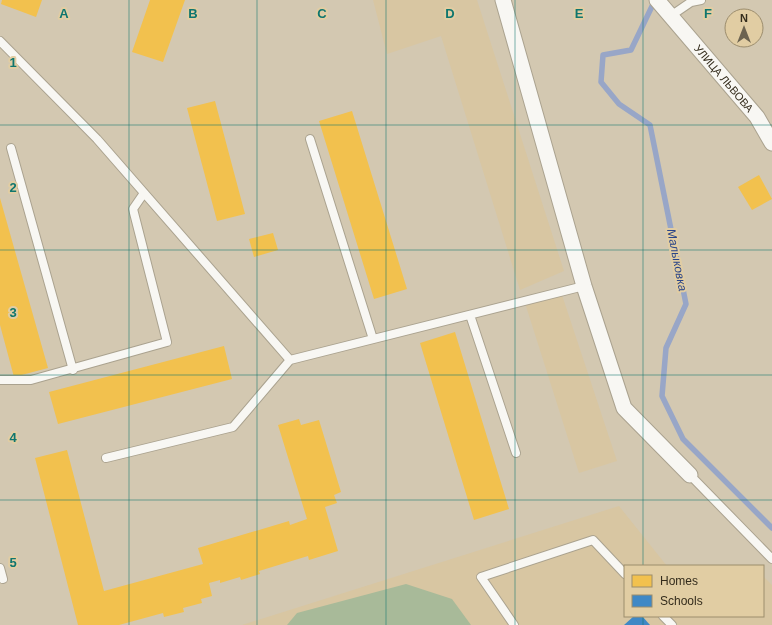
<svg xmlns="http://www.w3.org/2000/svg" width="772" height="625" viewBox="0 0 772 625" font-family="Helvetica,sans-serif">
  <rect width="100%" height="100%" fill="#d3c8b1"/>
  <!-- built -->
  <path fill="#d8c6a2" d="M 373,0 L 477,0 L 564,271 L 520,290 L 441,36 L 387,54 Z
    M 561,292 L 617,461 L 579,473 L 525,303 Z
    M 619,506 L 667,566 L 625,566 L 625,616 L 763,616 L 763,576 L 772,585 L 772,625 L 242,625 Z"/>
  <!-- green -->
  <path fill="#a8ba99" d="M 406,584 L 452,599 L 471,625 L 287,625 L 297,613 Z"/>
  <!-- homes -->
  <path fill="#f2c14e" d="M 2,0 L 42,0 L 36,17 L 1,4 Z
    M 150,0 L 185,0 L 163,62 L 132,52 Z
    M 215,101 L 245,214 L 217,221 L 187,108 Z
    M 352,111 L 407,289 L 374,299 L 319,121 Z
    M 759,175 L 772,199 L 752,210 L 738,187 Z
    M 0,198 L 48,368 L 14,377 L 0,325 Z
    M 273,233 L 278,250 L 254,257 L 249,239 Z
    M 455,332 L 509,509 L 474,520 L 420,343 Z
    M 224,346 L 232,379 L 58,424 L 49,392 Z
    M 299,419 L 301,425 L 319,420 L 341,492 L 334,495 L 337,503 L 325,507 L 338,551 L 309,560 L 308,556 L 259,571 L 260,574 L 241,580 L 240,577 L 220,583 L 220,580 L 209,583 L 212,596 L 201,599 L 202,603 L 183,608 L 184,612 L 164,617 L 163,613 L 119,625 L 78,625 L 35,458 L 67,450 L 104,591 L 203,564 L 198,548 L 289,521 L 290,525 L 307,519 L 278,425 Z"/>
  <!-- schools -->
  <path fill="#3f88c5" d="M 634,616 L 642,616 L 650,625 L 624,625 Z"/>
  <g fill="none" stroke-linecap="round" stroke-linejoin="round">
    <!-- stream -->
    <path stroke="#98a6c7" stroke-width="5.5" d="M 655,0 L 631,50 L 603,55 L 601,82 L 619,104 L 650,125 L 686,304 L 666,348 L 662,396 L 683,439 L 772,528"/>
    <!-- service casing -->
    <g stroke="#aaa28f" stroke-width="10">
      <path id="service" d="M 672,15 L 691,2 L 701,0
        M 0,41 L 97,139 L 290,360 L 584,286
        M 310,139 L 373,339
        M 11,148 L 73,370
        M 470,315 L 516,453
        M 0,380 L 31,380 L 167,342 L 133,209 L 144,193
        M 106,458 L 233,427 L 290,360
        M 690,475 L 772,559
        M 0,568 L 3,579
        M 663,616 L 672,625
        M 514,625 L 481,577 L 593,540 L 625,574"/>
    </g>
    <!-- minor casing -->
    <g stroke="#aaa28f" stroke-width="17">
      <g id="minor">
        <path d="M 503,0 L 584,286 L 624,408 L 690,475"/>
        <path id="s1" d="M 657,0 L 757,117 L 772,143"/>
      </g>
    </g>
    <!-- service -->
    <use href="#service" stroke="#f8f7f3" stroke-width="8"/>
    <!-- minor -->
    <use href="#minor" stroke="#f8f7f3" stroke-width="15"/>
  </g>
  <!-- grid -->
  <path fill="none" stroke="#0f766e" stroke-width="1" stroke-opacity="0.55" d="M 129,0 L 129,625M 257,0 L 257,625M 386,0 L 386,625M 515,0 L 515,625M 643,0 L 643,566M 0,125 L 772,125M 0,250 L 772,250M 0,375 L 772,375M 0,500 L 772,500M 643,616 L 643,625"/>
  <g text-anchor="middle" stroke-width="4" stroke-linejoin="round" paint-order="stroke">
    <!-- street labels -->
    <g font-size="11" fill="#342c1c" stroke="#e1cda3">
      <text dy="4" stroke="none"><textPath href="#s1" startOffset="103">УЛИЦА ЛЬВОВА</textPath></text>
    </g>
    <!-- water labels -->
    <g font-size="12" font-style="italic" fill="#2a4588" stroke="#e1cda3">
      <text transform="translate(677 260) rotate(79)" y="4">Малыковка</text>
    </g>
  </g>
  <g font-size="13" text-anchor="middle" font-weight="bold" fill="#0f766e" stroke="#e1cda3" stroke-width="4" stroke-linejoin="round" paint-order="stroke">
    <text x="64" y="18">A</text>
    <text x="193" y="18">B</text>
    <text x="322" y="18">C</text>
    <text x="450" y="18">D</text>
    <text x="579" y="18">E</text>
    <text x="708" y="18">F</text>
    <text x="13" y="67">1</text>
    <text x="13" y="192">2</text>
    <text x="13" y="317">3</text>
    <text x="13" y="442">4</text>
    <text x="13" y="567">5</text>
  </g>
  <!-- legend -->
  <rect x="624" y="565" width="140" height="52" fill="#e1cda3" stroke="#9c8d6d"/>
  <rect x="632" y="575" width="20" height="12" fill="#f2c14e" stroke="#9c8d6d"/>
  <text x="660" y="585" font-size="12" fill="#342c1c">Homes</text>
  <rect x="632" y="595" width="20" height="12" fill="#3f88c5" stroke="#9c8d6d"/>
  <text x="660" y="605" font-size="12" fill="#342c1c">Schools</text>
  <!-- north arrow -->
  <g transform="translate(744 28)"><circle r="19" fill="#e1cda3" stroke="#9c8d6d"/>
  <path d="M0-3L7 15L0 10L-7 15Z" fill="#6c6350"/>
  <text y="-6" font-size="11" font-weight="bold" text-anchor="middle" fill="#342c1c">N</text>
  </g>
</svg>
